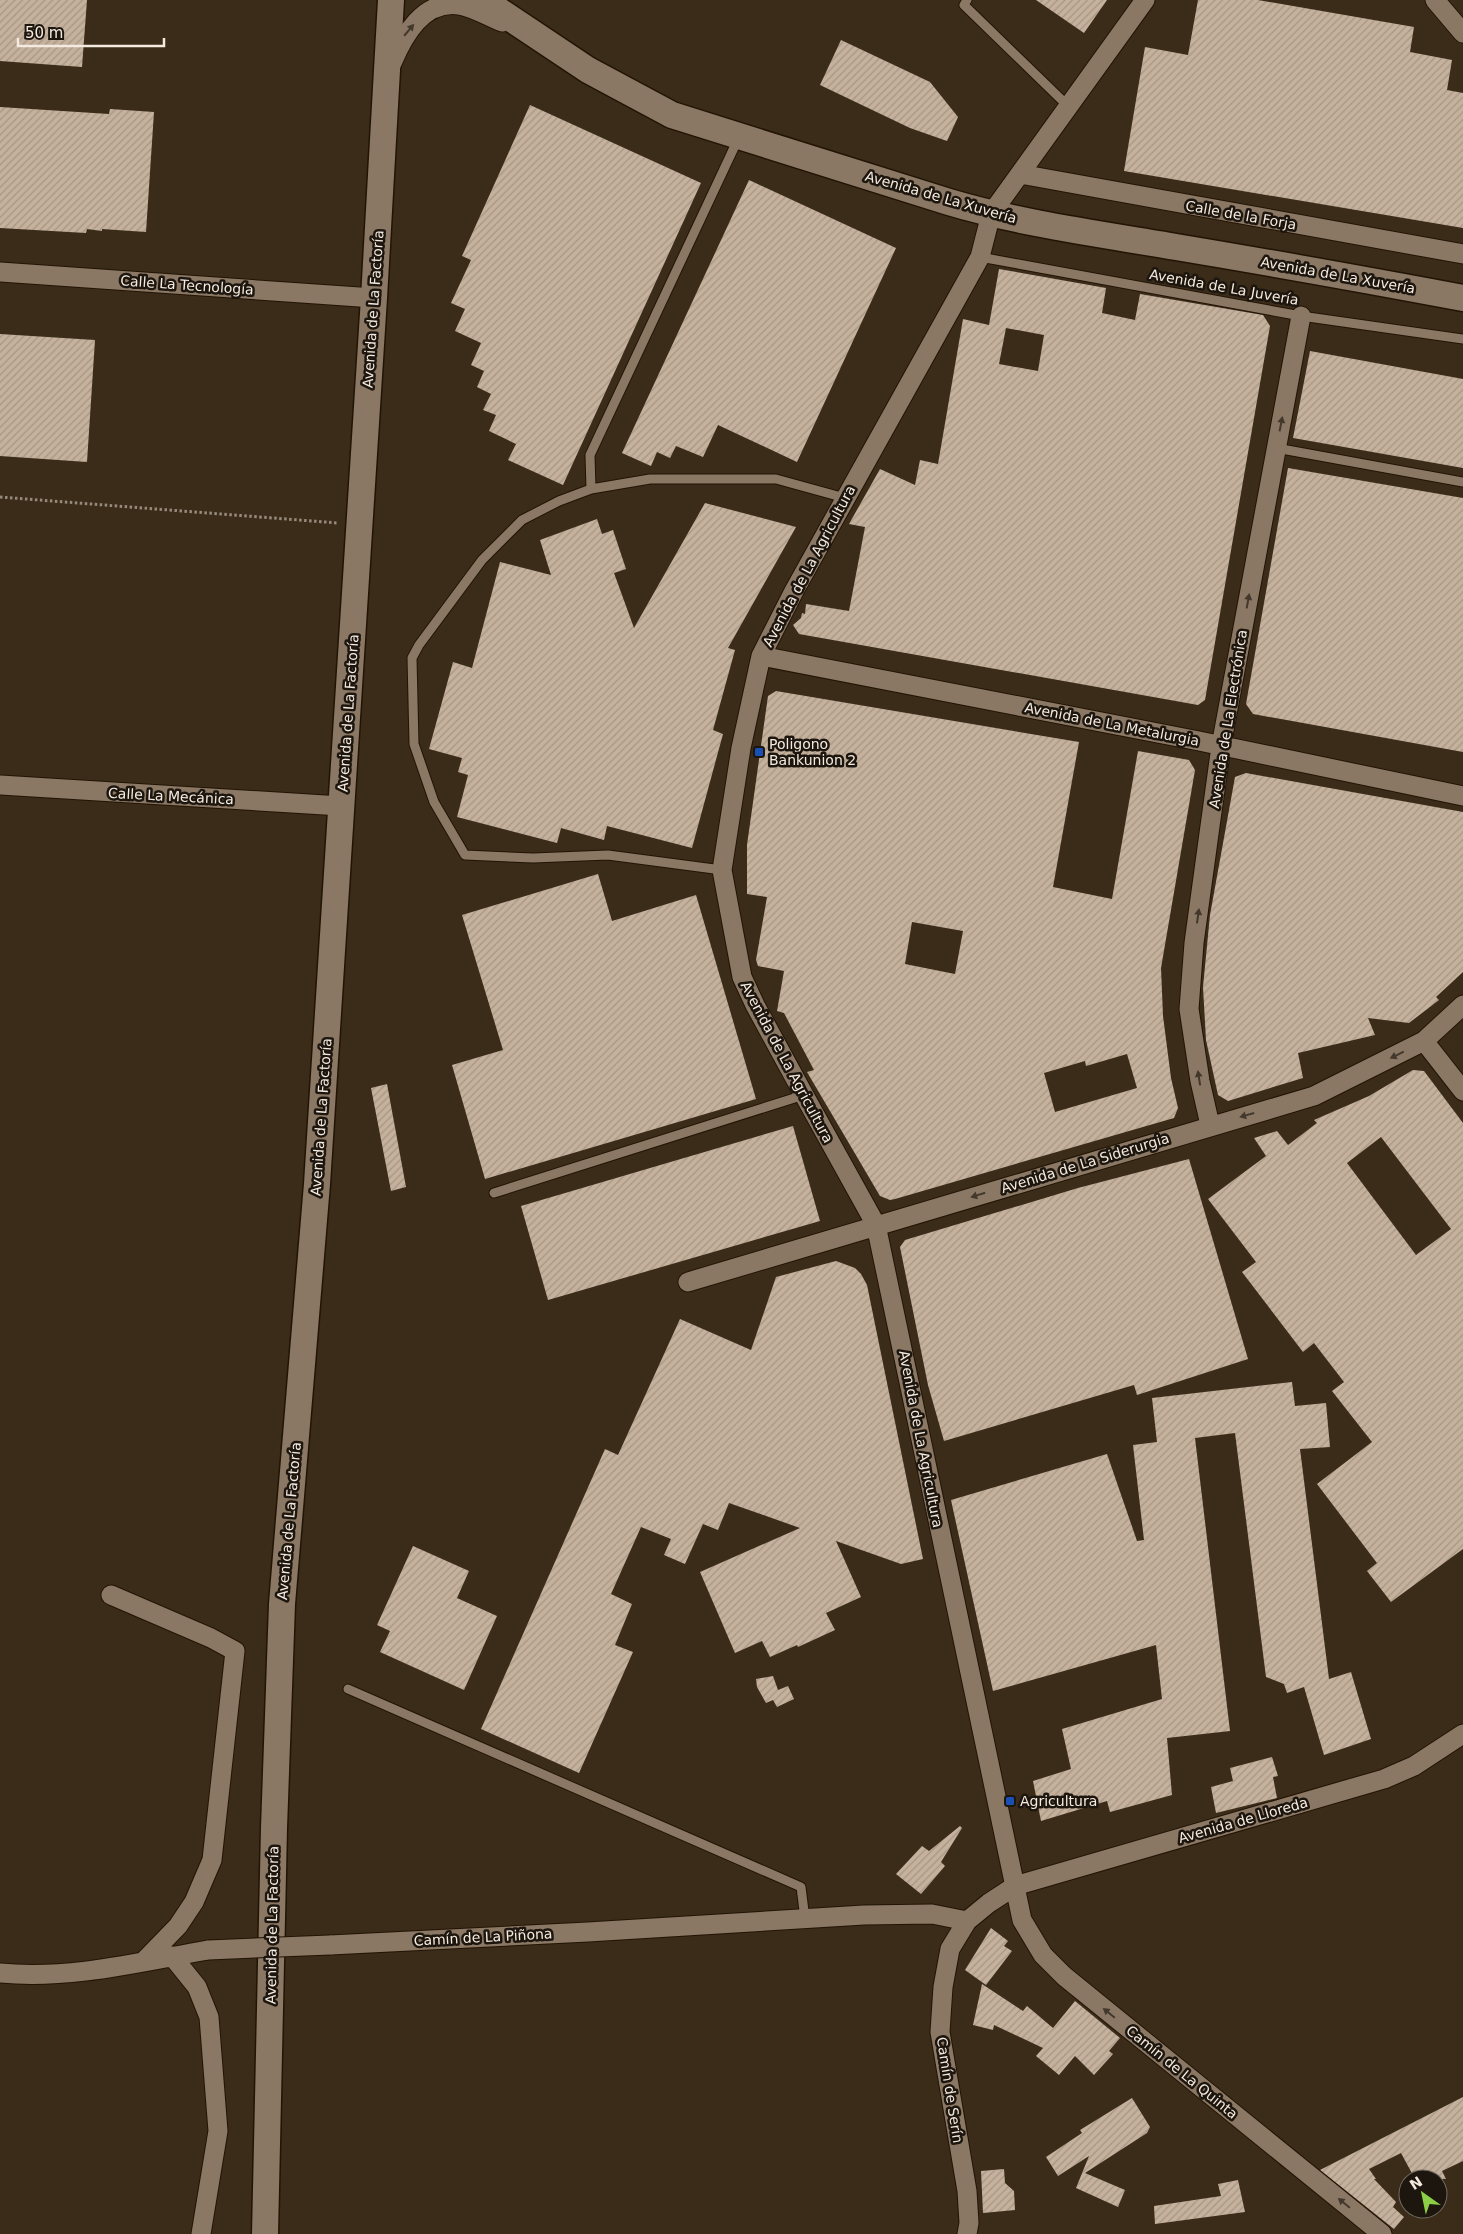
<svg xmlns="http://www.w3.org/2000/svg" width="1463" height="2234" viewBox="0 0 1463 2234" font-family="'DejaVu Sans',sans-serif">
  <defs>
    <pattern id="building-hatch" width="6" height="6" patternUnits="userSpaceOnUse" patternTransform="scale(1.25)"><rect width="6" height="6" fill="#c5b19c"/><path d="M-1 1l2-2M0 6l6-6M5 7l2-2" fill="none" stroke="#a69686"/></pattern>
  </defs>
  <rect width="100%" height="100%" fill="#3b2c1a"/>
  <!-- building -->
  <path fill="url(#building-hatch)" fill-rule="evenodd" d="M 0,0 L 87,0 L 82,67 L 0,61 Z
    M 1036,0 L 1107,0 L 1084,33 Z
    M 1198,0 L 1258,0 L 1414,27 L 1410,52 L 1452,60 L 1447,90 L 1463,93 L 1463,228 L 1124,171 L 1145,47 L 1188,55 Z
    M 841,40 L 930,82 L 958,117 L 947,141 L 910,128 L 820,85 Z
    M 530,105 L 701,183 L 563,485 L 508,460 L 516,444 L 489,431 L 496,415 L 483,410 L 491,394 L 477,387 L 484,371 L 471,365 L 481,343 L 455,331 L 465,309 L 451,303 L 471,260 L 462,256 Z
    M 0,107 L 109,114 L 110,109 L 154,112 L 146,232 L 102,229 L 102,231 L 87,229 L 86,233 L 0,228 Z
    M 749,180 L 896,248 L 797,462 L 718,425 L 703,457 L 676,446 L 670,458 L 657,452 L 651,466 L 622,453 Z
    M 999,269 L 1106,288 L 1102,313 L 1135,320 L 1140,294 L 1263,315 L 1270,326 L 1205,700 L 1198,705 L 799,634 L 793,625 L 801,618 L 802,613 L 805,614 L 806,604 L 849,611 L 865,527 L 849,524 L 880,469 L 915,485 L 920,460 L 938,464 L 963,319 L 989,325 ZM 1006,328 L 1044,335 L 1038,371 L 999,364 Z
    M 0,334 L 95,340 L 87,462 L 0,456 Z
    M 1310,351 L 1463,379 L 1463,468 L 1293,438 Z
    M 1288,468 L 1463,498 L 1463,752 L 1253,714 L 1246,704 Z
    M 705,503 L 796,527 L 728,648 L 735,650 L 713,730 L 723,734 L 692,848 L 607,826 L 604,840 L 561,828 L 557,843 L 457,817 L 468,775 L 458,772 L 462,758 L 429,749 L 453,662 L 472,668 L 500,562 L 551,575 L 540,540 L 597,519 L 602,534 L 613,530 L 626,569 L 614,573 L 634,628 Z
    M 776,691 L 1079,742 L 1053,887 L 1112,899 L 1138,751 L 1189,760 L 1195,770 L 1161,968 L 1163,1016 L 1171,1078 L 1178,1108 L 1174,1118 L 895,1199 L 890,1200 L 880,1196 L 807,1072 L 814,1070 L 784,1013 L 777,1011 L 784,971 L 758,966 L 756,960 L 767,897 L 747,894 L 747,845 L 768,696 ZM 912,922 L 963,931 L 955,974 L 905,964 ZM 1127,1054 L 1137,1088 L 1055,1112 L 1044,1073 L 1085,1061 L 1086,1066 Z
    M 1246,773 L 1463,812 L 1463,972 L 1436,997 L 1439,1000 L 1409,1023 L 1368,1018 L 1375,1035 L 1298,1053 L 1303,1078 L 1228,1101 L 1218,1095 L 1206,1040 L 1203,987 L 1210,915 L 1235,777 Z
    M 598,874 L 612,921 L 696,895 L 756,1099 L 485,1179 L 452,1065 L 503,1050 L 462,915 Z
    M 1413,1070 L 1424,1071 L 1463,1123 L 1463,1549 L 1391,1602 L 1367,1571 L 1377,1563 L 1317,1484 L 1372,1442 L 1332,1391 L 1344,1382 L 1314,1343 L 1303,1352 L 1242,1272 L 1256,1262 L 1208,1199 L 1266,1156 L 1254,1138 L 1277,1131 L 1288,1145 L 1317,1123 L 1314,1120 L 1369,1096 ZM 1381,1137 L 1451,1229 L 1416,1255 L 1347,1163 Z
    M 387,1084 L 406,1187 L 391,1191 L 371,1088 Z
    M 793,1126 L 820,1221 L 548,1300 L 521,1206 Z
    M 1189,1159 L 1248,1359 L 1137,1395 L 1134,1385 L 944,1441 L 928,1385 L 900,1247 L 905,1240 L 1078,1188 Z
    M 836,1261 L 855,1268 L 861,1274 L 867,1285 L 923,1559 L 901,1564 L 836,1541 L 861,1597 L 826,1613 L 835,1630 L 798,1647 L 797,1645 L 770,1657 L 762,1641 L 735,1653 L 700,1572 L 800,1528 L 729,1503 L 718,1530 L 703,1524 L 685,1564 L 664,1555 L 671,1539 L 641,1527 L 611,1594 L 632,1604 L 615,1645 L 633,1652 L 579,1773 L 481,1729 L 605,1449 L 618,1455 L 680,1319 L 751,1350 L 776,1277 Z
    M 1292,1382 L 1295,1406 L 1326,1403 L 1330,1447 L 1300,1449 L 1329,1679 L 1351,1672 L 1371,1739 L 1324,1755 L 1304,1687 L 1287,1693 L 1284,1684 L 1266,1677 L 1235,1433 L 1195,1438 L 1230,1731 L 1167,1738 L 1172,1795 L 1110,1812 L 1107,1801 L 1041,1821 L 1033,1781 L 1071,1769 L 1062,1729 L 1162,1699 L 1156,1645 L 993,1691 L 951,1500 L 1107,1454 L 1137,1541 L 1144,1540 L 1133,1445 L 1157,1442 L 1152,1398 Z
    M 413,1546 L 469,1571 L 457,1598 L 497,1616 L 464,1690 L 380,1652 L 390,1631 L 377,1625 Z
    M 773,1676 L 778,1690 L 788,1686 L 794,1699 L 777,1707 L 773,1700 L 766,1703 L 757,1687 L 756,1679 Z
    M 1272,1757 L 1278,1776 L 1273,1777 L 1277,1798 L 1216,1813 L 1211,1787 L 1233,1781 L 1230,1768 Z
    M 960,1826 L 962,1828 L 941,1862 L 945,1866 L 921,1894 L 896,1874 L 922,1846 L 929,1851 Z
    M 991,1928 L 1008,1941 L 1004,1946 L 1012,1951 L 986,1985 L 965,1970 Z
    M 982,1984 L 1023,2011 L 1027,2006 L 1053,2028 L 1075,2001 L 1120,2038 L 1109,2051 L 1113,2054 L 1094,2075 L 1075,2056 L 1059,2075 L 1036,2056 L 1043,2048 L 994,2025 L 993,2030 L 973,2025 Z
    M 1463,2097 L 1463,2161 L 1442,2171 L 1446,2179 L 1415,2179 L 1401,2153 L 1369,2169 L 1376,2179 L 1374,2179 L 1396,2202 L 1393,2207 L 1404,2217 L 1394,2229 L 1320,2170 Z
    M 1132,2098 L 1150,2127 L 1147,2133 L 1085,2173 L 1125,2190 L 1118,2207 L 1076,2188 L 1089,2156 L 1058,2176 L 1046,2157 L 1082,2133 L 1080,2130 Z
    M 1004,2169 L 1005,2183 L 1014,2191 L 1015,2210 L 983,2213 L 981,2171 Z
    M 1238,2180 L 1245,2212 L 1155,2224 L 1154,2206 L 1221,2196 L 1218,2184 Z"/>
  <g fill="none" stroke-linecap="round" stroke-linejoin="round">
    <!-- lane casing -->
    <g stroke="#221404" stroke-width="11">
      <path id="lane" d="M 967,0 L 964,5 L 1069,107
        M 980,257 L 1301,316 L 1463,339
        M 1276,448 L 1463,482
        M 591,489 L 590,455 L 739,137
        M 722,870 L 608,855 L 533,858 L 465,855 L 434,802 L 414,744 L 412,658 L 419,645 L 482,560 L 522,520 L 559,501 L 591,489 L 650,479 L 776,479 L 845,498
        M 494,1193 L 804,1095
        M 348,1689 L 801,1887 L 805,1919"/>
    </g>
    <!-- street casing -->
    <g stroke="#221404" stroke-width="21">
      <path id="street" d="M 1145,0 L 991,214 L 980,257 L 794,591 L 761,656 L 741,748 L 722,870 L 742,977 L 755,1005 L 804,1095 L 876,1225 L 1022,1920 L 1043,1955 L 1064,1976 L 1382,2234
        M 1435,0 L 1463,33
        M 392,63 C 404,35 423,0 459,5 C 473,7 489,17 502,22
        M 1020,174 L 1463,254
        M 0,272 L 374,298
        M 761,656 L 1199,741 L 1463,796
        M 0,785 L 341,806
        M 1424,1041 L 1463,1091
        M 1210,1125 L 1200,1081 L 1189,1009 L 1194,943 L 1221,746 L 1301,316
        M 688,1282 L 1314,1096 L 1424,1041 L 1463,1005
        M 111,1595 L 211,1638 L 235,1651 L 212,1860 L 194,1902 L 178,1926 L 144,1961
        M 330,1945 L 588,1932 L 864,1915 L 932,1914 L 967,1921
        M 172,1956 L 197,1987 L 209,2017 L 218,2131 L 201,2234
        M 0,1973 C 69,1980 140,1962 208,1950
        M 967,2234 L 969,2223 L 967,2191 L 940,2032 L 943,1987 L 950,1949 L 967,1921 L 989,1903 L 1015,1886 L 1384,1779 L 1414,1766 L 1463,1734"/>
    </g>
    <!-- secondary casing -->
    <g stroke="#221404" stroke-width="29">
      <path id="secondary" d="M 483,0 L 588,70 L 672,115 L 949,202 C 1023,224 1100,234 1176,247 C 1272,263 1367,280 1463,298
        M 265,2234 L 274,1828 L 282,1604 L 317,1184 L 374,298 L 391,0"/>
    </g>
    <!-- path -->
    <path stroke="#968a7b" stroke-width="3" stroke-dasharray="2.5 2.5" stroke-linecap="butt" d="M 0,497 L 338,523"/>
    <!-- lane -->
    <use href="#lane" stroke="#8a7764" stroke-width="9"/>
    <!-- street -->
    <use href="#street" stroke="#8a7764" stroke-width="19"/>
    <!-- secondary -->
    <use href="#secondary" stroke="#8a7764" stroke-width="26"/>
    <!-- street-bridge casing -->
    <g stroke="#221404" stroke-width="21" stroke-linecap="butt">
      <path id="street-bridge" d="M 208,1950 L 330,1945"/>
    </g>
    <!-- street-bridge -->
    <use href="#street-bridge" stroke="#8a7764" stroke-width="19"/>
  </g>
  <!-- one-way arrows -->
  <defs><path id="oneway-solid" d="M-6-.8H1V-3.2L6.5 0L1 3.2V.8H-6Z" transform="scale(1.25)"/></defs>
  <g fill="#43382c">
    <use href="#oneway-solid" transform="translate(409 30) rotate(-50)"/>
    <use href="#oneway-solid" transform="translate(1281 424) rotate(-79)"/>
    <use href="#oneway-solid" transform="translate(1248 601) rotate(-80)"/>
    <use href="#oneway-solid" transform="translate(1198 916) rotate(-82)"/>
    <use href="#oneway-solid" transform="translate(1397 1055) rotate(154)"/>
    <use href="#oneway-solid" transform="translate(1199 1078) rotate(-99)"/>
    <use href="#oneway-solid" transform="translate(1247 1115) rotate(164)"/>
    <use href="#oneway-solid" transform="translate(978 1195) rotate(163)"/>
    <use href="#oneway-solid" transform="translate(1109 2013) rotate(-141)"/>
    <use href="#oneway-solid" transform="translate(1344 2203) rotate(-141)"/>
  </g>
  <!-- markers -->
  <g fill="#1a4fb4" stroke="#1d160e" stroke-width="2">
    <rect x="754" y="747" width="10" height="10" rx="2.5"/>
    <rect x="1005" y="1796" width="10" height="10" rx="2.5"/>
  </g>
  <g text-anchor="middle" stroke-width="5" stroke-linejoin="round" paint-order="stroke">
    <!-- street labels -->
    <g font-size="14" fill="#f4eadf" stroke="#1d160e">
      <text transform="translate(941 197) rotate(16)" y="5">Avenida de La Xuvería</text>
      <text transform="translate(1241 215) rotate(10)" y="5">Calle de la Forja</text>
      <text transform="translate(1338 275) rotate(10)" y="5">Avenida de La Xuvería</text>
      <text transform="translate(187 285) rotate(4)" y="5">Calle La Tecnología</text>
      <text transform="translate(1224 287) rotate(10)" y="5">Avenida de La Juvería</text>
      <text transform="translate(373 309) rotate(-86)" y="5">Avenida de La Factoría</text>
      <text transform="translate(809 566) rotate(-62)" y="5">Avenida de La Agricultura</text>
      <text transform="translate(348 713) rotate(-86)" y="5">Avenida de La Factoría</text>
      <text transform="translate(1228 719) rotate(-81)" y="5">Avenida de La Electrónica</text>
      <text transform="translate(1112 724) rotate(11)" y="5">Avenida de La Metalurgia</text>
      <text transform="translate(171 796) rotate(3)" y="5">Calle La Mecánica</text>
      <text transform="translate(787 1062) rotate(62)" y="5">Avenida de La Agricultura</text>
      <text transform="translate(321 1117) rotate(-86)" y="5">Avenida de La Factoría</text>
      <text transform="translate(1085 1163) rotate(-17)" y="5">Avenida de La Siderurgia</text>
      <text transform="translate(921 1439) rotate(79)" y="5">Avenida de La Agricultura</text>
      <text transform="translate(289 1521) rotate(-85)" y="5">Avenida de La Factoría</text>
      <text transform="translate(1243 1820) rotate(-16)" y="5">Avenida de Lloreda</text>
      <text transform="translate(272 1925) rotate(-89)" y="5">Avenida de La Factoría</text>
      <text transform="translate(483 1937) rotate(-3)" y="5">Camín de La Piñona</text>
      <text transform="translate(1182 2072) rotate(39)" y="5">Camín de La Quinta</text>
      <text transform="translate(950 2090) rotate(81)" y="5">Camín de Serín</text>
    </g>
    <!-- poi labels -->
    <g font-size="14" fill="#f4eadf" stroke="#1d160e" text-anchor="start">
      <text x="769" y="749">Poligono<tspan x="769" dy="16">Bankunion 2</tspan></text>
      <text x="1020" y="1806">Agricultura</text>
    </g>
  </g>
  <!-- north arrow -->
  <g transform="translate(1423 2194) rotate(327)"><circle r="24" fill="#1d160e" stroke="#736b62"/>
  <path d="M0-4L9 19L0 12L-9 19Z" fill="#8cce45"/>
  <text y="-8" font-size="14" font-weight="bold" text-anchor="middle" fill="#f4eadf">N</text>
  </g>
  <!-- scale -->
  <path d="M18 38v8h146v-8" fill="none" stroke="#f4eadf" stroke-width="2.5"/>
  <text x="25" y="38" font-size="15" fill="#f4eadf" stroke="#1d160e" stroke-width="4" paint-order="stroke">50 m</text>
</svg>
